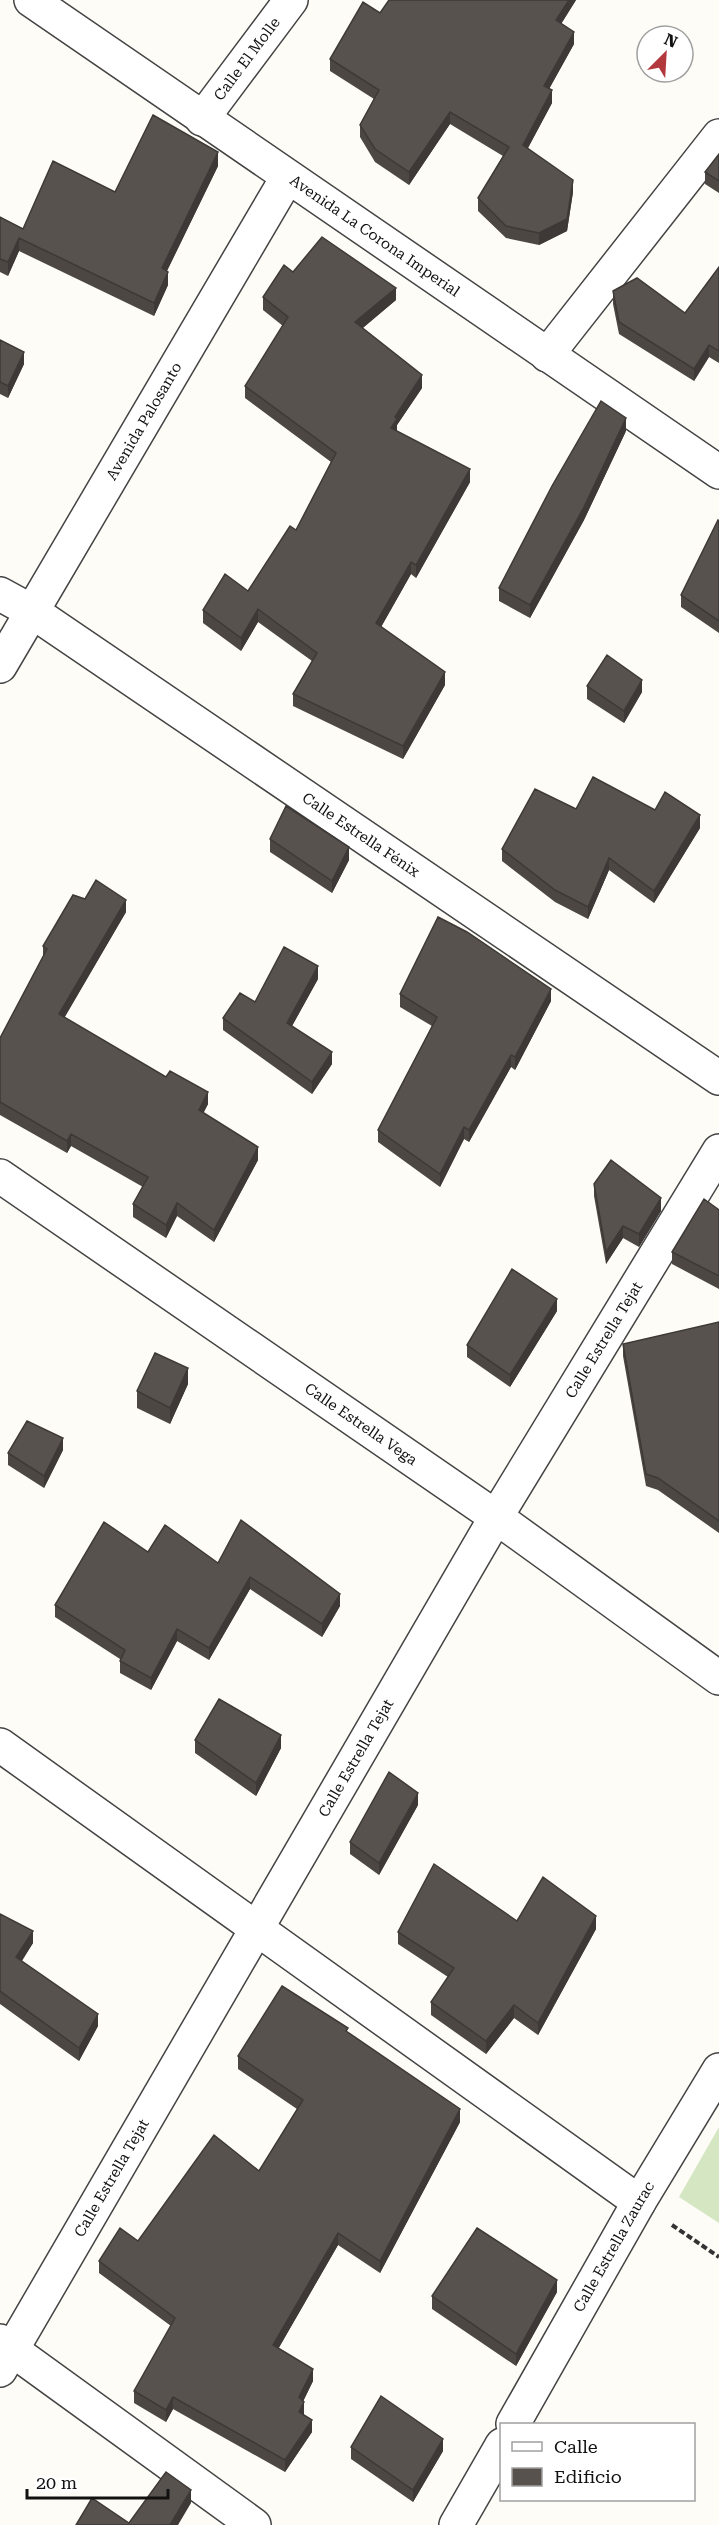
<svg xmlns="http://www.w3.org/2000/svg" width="719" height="2525" viewBox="0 0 719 2525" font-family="'Roboto Serif',serif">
  <rect width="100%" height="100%" fill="#fefcf6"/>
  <!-- green -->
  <path fill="#d5e6c2" d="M 719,2127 L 719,2223 L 679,2197 Z"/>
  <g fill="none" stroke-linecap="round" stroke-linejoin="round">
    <!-- minor casing -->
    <g stroke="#444" stroke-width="36">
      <g id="minor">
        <path id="s1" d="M 31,0 L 719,472"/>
        <path id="s2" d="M 202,119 L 291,0"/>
        <path d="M 547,355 L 719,136"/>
        <path id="s3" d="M 0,594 L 33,612 L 719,1078"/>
        <path id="s4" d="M 0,666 L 287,178"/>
        <path id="s5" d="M 0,1176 L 496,1517 L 719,1678"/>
        <path d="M 0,1745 L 639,2202"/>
        <path d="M 0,2341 L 254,2525"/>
        <path id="s6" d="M 0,2370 L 496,1517 L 719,1151"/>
        <path id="s7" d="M 513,2424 L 639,2202 L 719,2070"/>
        <path d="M 456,2525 L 502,2445"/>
      </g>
    </g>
    <!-- path -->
    <path stroke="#333" stroke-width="4" stroke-dasharray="6 3" stroke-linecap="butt" d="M 672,2225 L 719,2257"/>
    <!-- minor -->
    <use href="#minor" stroke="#fff" stroke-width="33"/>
  </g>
  <!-- wall -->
  <path fill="#4c4743" d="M 389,0 L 576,0 L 561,24 L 574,44 L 549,89 L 552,103 L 528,148 L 573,192 L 567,231 L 539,245 L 506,238 L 478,211 L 478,198 L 503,156 L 450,124 L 409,185 L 375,162 L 360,137 L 360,125 L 374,99 L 330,71 L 330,59 L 380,13 Z
    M 719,154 L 719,193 L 705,184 L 705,172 Z
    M 218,166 L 167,271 L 168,285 L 154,316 L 19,251 L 8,276 L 0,272 L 0,217 L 23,229 L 115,192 Z
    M 719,267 L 719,363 L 709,357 L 694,381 L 619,334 L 613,304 L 613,291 L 685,313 Z
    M 293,272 L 396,300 L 363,328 L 422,388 L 397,425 L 397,431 L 470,482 L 416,578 L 411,574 L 381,627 L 445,685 L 403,759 L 293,706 L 293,694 L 312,661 L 258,622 L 241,651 L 203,623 L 203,610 L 248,591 L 296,530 L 331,462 L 245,398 L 245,386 L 283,326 L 263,310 L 263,297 Z
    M 0,340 L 24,364 L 8,398 L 0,394 Z
    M 626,431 L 584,520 L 530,618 L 499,601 L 499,588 Z
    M 719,521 L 719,633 L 681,607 L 681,595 Z
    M 587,686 L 642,692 L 624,723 L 587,699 Z
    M 576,809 L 655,810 L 700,828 L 654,903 L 609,870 L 588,919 L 555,902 L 502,861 L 502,849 Z
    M 270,839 L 349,860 L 332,893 L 270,852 Z
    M 85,899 L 126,912 L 64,1018 L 208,1104 L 203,1113 L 258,1160 L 214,1242 L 177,1216 L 166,1238 L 133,1217 L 133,1204 L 143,1187 L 71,1146 L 67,1153 L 0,1115 L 0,1038 L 43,958 L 43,946 Z
    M 318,979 L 292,1026 L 332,1064 L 312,1094 L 223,1030 L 223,1018 L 255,1002 Z
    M 400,994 L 551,1001 L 515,1070 L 511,1067 L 469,1142 L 464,1139 L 440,1187 L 378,1142 L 378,1130 L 432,1026 L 400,1007 Z
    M 594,1184 L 661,1211 L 639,1247 L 623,1238 L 606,1264 L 594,1196 Z
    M 719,1210 L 719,1289 L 672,1264 L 672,1252 Z
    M 557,1311 L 510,1387 L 467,1357 L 467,1345 Z
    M 719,1322 L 719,1533 L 658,1490 L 646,1486 L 623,1356 L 623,1344 Z
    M 188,1384 L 170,1424 L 137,1408 L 137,1391 Z
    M 63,1450 L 44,1488 L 8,1465 L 8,1453 Z
    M 148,1552 L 218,1563 L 340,1606 L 322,1637 L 250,1589 L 209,1660 L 177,1641 L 151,1690 L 120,1673 L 120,1659 L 55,1617 L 55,1605 Z
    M 195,1740 L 281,1748 L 256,1796 L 195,1753 Z
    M 418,1805 L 379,1875 L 350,1854 L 350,1842 Z
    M 0,1914 L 33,1943 L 22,1961 L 98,2026 L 79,2061 L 0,2004 Z
    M 517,1921 L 596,1929 L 538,2035 L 514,2018 L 486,2054 L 431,2015 L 431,2002 L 448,1977 L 398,1944 L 398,1932 Z
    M 348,2032 L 460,2122 L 380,2273 L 338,2245 L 278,2349 L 313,2381 L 303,2401 L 304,2415 L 312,2432 L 285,2472 L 173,2409 L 166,2422 L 134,2403 L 134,2391 L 171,2326 L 99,2273 L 99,2261 L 138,2241 L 259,2171 L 297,2109 L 238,2069 L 238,2056 Z
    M 557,2292 L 516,2366 L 432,2309 L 432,2296 Z
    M 351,2447 L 443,2451 L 413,2502 L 351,2459 Z"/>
  <!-- shaded-wall -->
  <path fill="#3e3937" d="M 569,0 L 576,0 L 556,32 L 556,20 Z
    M 574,32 L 574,44 L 544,98 L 544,86 Z
    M 552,90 L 552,103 L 523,157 L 523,145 Z
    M 450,112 L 450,124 L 409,185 L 409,172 Z
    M 218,152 L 218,166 L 162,281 L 162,268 Z
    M 573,180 L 573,192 L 567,231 L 539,245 L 539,233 Z
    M 19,238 L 19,251 L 8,276 L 8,262 Z
    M 168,272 L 168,285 L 154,316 L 154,303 Z
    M 396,288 L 396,300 L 355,334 L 355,322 Z
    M 709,345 L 709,357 L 694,381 L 694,369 Z
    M 24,352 L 24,364 L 8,398 L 8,386 Z
    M 422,375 L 422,388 L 397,425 L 397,431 L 391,428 L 395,417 Z
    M 626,418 L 626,431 L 584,520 L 530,618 L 530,605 Z
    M 470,469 L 470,482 L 416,578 L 416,565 Z
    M 411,562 L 411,574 L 376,636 L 376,623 Z
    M 258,609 L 258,622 L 241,651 L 241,638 Z
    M 445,672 L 445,685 L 403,759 L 403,746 Z
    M 642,680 L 642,692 L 624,723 L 624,711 Z
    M 700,815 L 700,828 L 654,903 L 654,891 Z
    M 349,847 L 349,860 L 332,893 L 332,881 Z
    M 609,858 L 609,870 L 588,919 L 588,907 Z
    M 126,900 L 126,912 L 59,1027 L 59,1014 Z
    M 318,966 L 318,979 L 287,1035 L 287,1023 Z
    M 551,989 L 551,1001 L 515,1070 L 515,1057 Z
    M 332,1052 L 332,1064 L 312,1094 L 312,1082 Z
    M 511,1055 L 511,1067 L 469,1142 L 469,1130 Z
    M 208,1092 L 208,1104 L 199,1122 L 199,1110 Z
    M 464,1127 L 464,1139 L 440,1187 L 440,1174 Z
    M 71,1134 L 71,1146 L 67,1153 L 67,1141 Z
    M 258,1147 L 258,1160 L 214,1242 L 214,1230 Z
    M 661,1198 L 661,1211 L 639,1247 L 639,1234 Z
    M 177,1203 L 177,1216 L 166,1238 L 166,1225 Z
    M 623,1226 L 623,1238 L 606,1264 L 606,1252 Z
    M 557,1299 L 557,1311 L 510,1387 L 510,1375 Z
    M 188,1368 L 188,1384 L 170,1424 L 170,1408 Z
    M 63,1438 L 63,1450 L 44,1488 L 44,1476 Z
    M 250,1577 L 250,1589 L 209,1660 L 209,1648 Z
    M 340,1594 L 340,1606 L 322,1637 L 322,1624 Z
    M 177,1629 L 177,1641 L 151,1690 L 151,1678 Z
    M 281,1735 L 281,1748 L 256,1796 L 256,1783 Z
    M 418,1793 L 418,1805 L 379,1875 L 379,1863 Z
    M 596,1916 L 596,1929 L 538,2035 L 538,2023 Z
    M 33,1931 L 33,1943 L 16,1969 L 16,1957 Z
    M 514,2005 L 514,2018 L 486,2054 L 486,2041 Z
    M 98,2014 L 98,2026 L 79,2061 L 79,2048 Z
    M 460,2109 L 460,2122 L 380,2273 L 380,2261 Z
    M 338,2233 L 338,2245 L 273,2358 L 273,2345 Z
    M 557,2280 L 557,2292 L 516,2366 L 516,2354 Z
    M 313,2369 L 313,2381 L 299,2410 L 299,2397 Z
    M 173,2397 L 173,2409 L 166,2422 L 166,2410 Z
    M 304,2402 L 304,2414 L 299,2424 L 299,2412 Z
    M 312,2420 L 312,2432 L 285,2472 L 285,2460 Z
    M 443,2439 L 443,2451 L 413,2502 L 413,2490 Z
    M 191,2490 L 191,2503 L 178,2525 L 170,2525 Z"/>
  <!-- building -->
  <path fill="#58524e" stroke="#3e3937" stroke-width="1.5" d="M 389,0 L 569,0 L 556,20 L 574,32 L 544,86 L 552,90 L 523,145 L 573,180 L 567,219 L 539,233 L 506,226 L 478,198 L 509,147 L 450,112 L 409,172 L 375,149 L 360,125 L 379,90 L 330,59 L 363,2 L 380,13 Z
    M 153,115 L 218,152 L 162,268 L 168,272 L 154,303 L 19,238 L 8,262 L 0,259 L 0,217 L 23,229 L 53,161 L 115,192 Z
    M 719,154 L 719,181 L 705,172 Z
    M 322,237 L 396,288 L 355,322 L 422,375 L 395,417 L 397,419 L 391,428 L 470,469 L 416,565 L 411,562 L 376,623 L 445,672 L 403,746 L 293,694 L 317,653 L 258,609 L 241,638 L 203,610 L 225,574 L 248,591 L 290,526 L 296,530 L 336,453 L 245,386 L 288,317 L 263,297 L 284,265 L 293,272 Z
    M 719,267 L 719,351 L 709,345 L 694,369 L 619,322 L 613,291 L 637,278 L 685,313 Z
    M 0,340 L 24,352 L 8,386 L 0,382 Z
    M 601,401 L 626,418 L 584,507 L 530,605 L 499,588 L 552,486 Z
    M 718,520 L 719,521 L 719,621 L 681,595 Z
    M 607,655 L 642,680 L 624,711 L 587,686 Z
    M 593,777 L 655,810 L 665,792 L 700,815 L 654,891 L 609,858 L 588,907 L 555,890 L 502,849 L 535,789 L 576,809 Z
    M 286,806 L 349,847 L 332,881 L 270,839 Z
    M 96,880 L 126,900 L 59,1014 L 166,1077 L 170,1071 L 208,1092 L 199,1110 L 258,1147 L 214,1230 L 177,1203 L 166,1225 L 133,1204 L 148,1177 L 71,1134 L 67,1141 L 0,1102 L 0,1038 L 47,949 L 43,946 L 73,895 L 85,899 Z
    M 438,917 L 467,932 L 551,989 L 515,1057 L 511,1055 L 469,1130 L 464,1127 L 440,1174 L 378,1130 L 437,1017 L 400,994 Z
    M 284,947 L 318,966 L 287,1023 L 332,1052 L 312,1082 L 223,1018 L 240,993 L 255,1002 Z
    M 611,1160 L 661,1198 L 639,1234 L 623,1226 L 606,1252 L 594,1184 Z
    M 704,1199 L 719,1210 L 719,1276 L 672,1252 Z
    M 512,1269 L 557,1299 L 510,1375 L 467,1345 Z
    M 719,1322 L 719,1521 L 658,1478 L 646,1474 L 623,1344 Z
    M 155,1353 L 188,1368 L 170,1408 L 137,1391 Z
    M 27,1421 L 63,1438 L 44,1476 L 8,1453 Z
    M 241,1520 L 340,1594 L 322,1624 L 250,1577 L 209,1648 L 177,1629 L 151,1678 L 120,1661 L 125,1650 L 55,1605 L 104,1522 L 148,1552 L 165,1525 L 218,1563 Z
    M 219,1699 L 281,1735 L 256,1783 L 195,1740 Z
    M 389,1772 L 418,1793 L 379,1863 L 350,1842 Z
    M 434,1864 L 517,1921 L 543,1877 L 596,1916 L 538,2023 L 514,2005 L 486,2041 L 431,2002 L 454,1968 L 398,1932 Z
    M 0,1914 L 33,1931 L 16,1957 L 98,2014 L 79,2048 L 0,1991 Z
    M 282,1986 L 348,2028 L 346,2031 L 460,2109 L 380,2261 L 338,2233 L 273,2345 L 313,2369 L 299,2397 L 304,2402 L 299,2412 L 312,2420 L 285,2460 L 173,2397 L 166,2410 L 134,2391 L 175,2318 L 99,2261 L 120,2228 L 138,2241 L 214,2135 L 259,2171 L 303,2100 L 238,2056 Z
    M 477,2228 L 557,2280 L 516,2354 L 432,2296 Z
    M 381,2396 L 443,2439 L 413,2490 L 351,2447 Z
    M 166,2472 L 191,2490 L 170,2525 L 76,2525 L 92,2498 L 129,2523 Z"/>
  <g text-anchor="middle" stroke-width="6" stroke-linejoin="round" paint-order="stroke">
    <!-- street labels -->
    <g font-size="15" fill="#111" stroke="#fff">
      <text dy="5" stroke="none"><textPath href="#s2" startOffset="75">Calle El Molle</textPath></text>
      <text dy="5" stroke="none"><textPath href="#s1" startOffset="417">Avenida La Corona Imperial</textPath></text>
      <text dy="5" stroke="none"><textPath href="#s4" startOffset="284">Avenida Palosanto</textPath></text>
      <text dy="5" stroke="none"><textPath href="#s3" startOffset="434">Calle Estrella Fénix</textPath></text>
      <text dy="5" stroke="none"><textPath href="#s6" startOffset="1194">Calle Estrella Tejat</textPath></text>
      <text dy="5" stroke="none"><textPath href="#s5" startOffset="438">Calle Estrella Vega</textPath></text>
      <text dy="5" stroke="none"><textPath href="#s6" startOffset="708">Calle Estrella Tejat</textPath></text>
      <text dy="5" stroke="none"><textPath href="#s6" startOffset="222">Calle Estrella Tejat</textPath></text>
      <text dy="5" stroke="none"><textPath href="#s7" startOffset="204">Calle Estrella Zaurac</textPath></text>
    </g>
  </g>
  <!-- legend -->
  <rect x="500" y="2423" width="195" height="78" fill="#ffffff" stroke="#a0a0a0" stroke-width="1.5"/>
  <rect x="512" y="2442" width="30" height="9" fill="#ffffff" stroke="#a0a0a0" stroke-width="1.5"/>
  <text x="554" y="2453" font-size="18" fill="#111111">Calle</text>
  <rect x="512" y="2468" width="30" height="18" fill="#58524e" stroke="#a0a0a0" stroke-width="1.5"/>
  <text x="554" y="2483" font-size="18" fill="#111111">Edificio</text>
  <!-- north arrow -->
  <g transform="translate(665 54) rotate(24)"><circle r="28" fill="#ffffff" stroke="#a0a0a0" stroke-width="1.5"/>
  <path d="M0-4.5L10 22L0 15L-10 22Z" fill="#b2383e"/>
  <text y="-9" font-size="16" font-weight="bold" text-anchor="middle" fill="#111111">N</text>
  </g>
  <!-- scale -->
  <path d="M27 2489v9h141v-9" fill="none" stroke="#111111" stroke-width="3"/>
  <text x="36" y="2489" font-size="18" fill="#111111" stroke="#ffffff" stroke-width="4.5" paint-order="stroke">20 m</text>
</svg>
